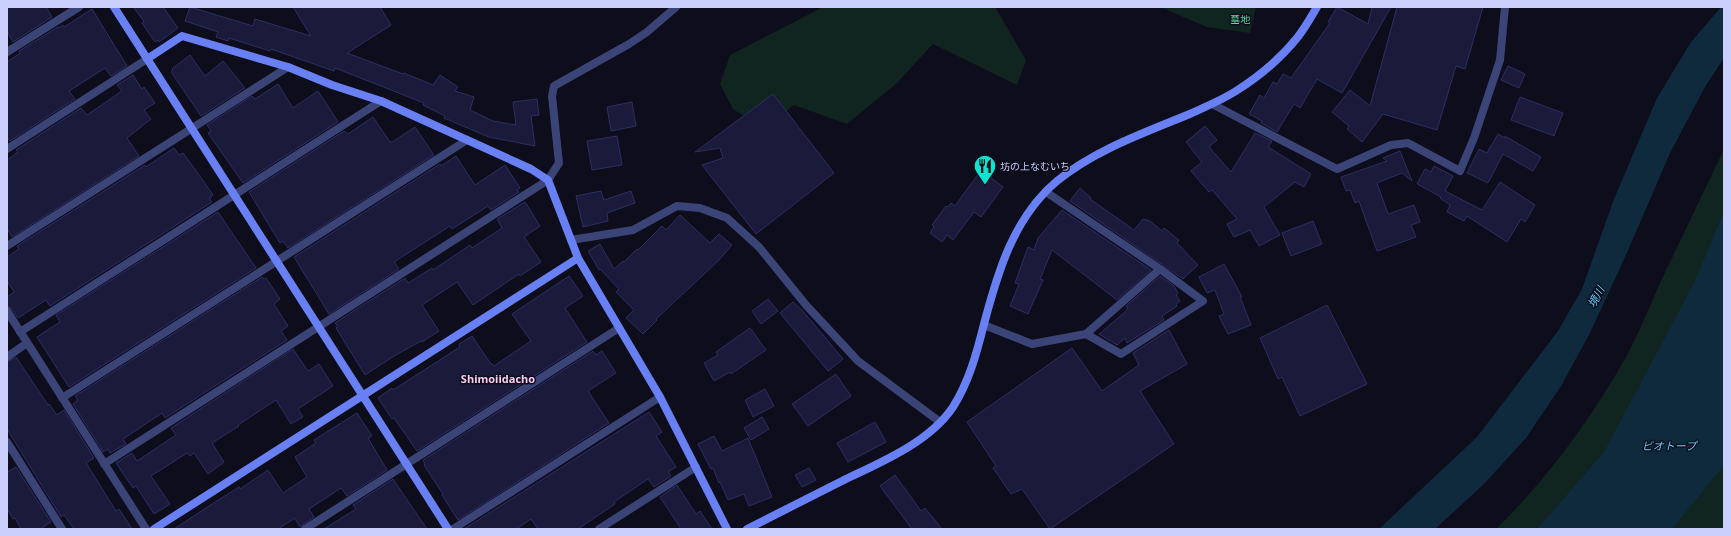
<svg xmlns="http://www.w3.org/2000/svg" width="1731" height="536" viewBox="0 0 1731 536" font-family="'Open Sans','Noto Sans JP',sans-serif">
  <rect width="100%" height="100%" fill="#0d0d1b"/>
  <!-- green -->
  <path fill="#102520" d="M 823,7 L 995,7 L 1026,60 L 1017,85 L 933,44 L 896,84 L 847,124 L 794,105 L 764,129 L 733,109 L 720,84 L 730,55 Z
    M 1160,7 L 1256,7 L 1250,33 L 1207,27 Z
    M 1724,149 L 1724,529 L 1496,529 C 1548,478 1591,419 1627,355 C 1640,331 1650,305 1661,281 C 1682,237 1703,193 1724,149 Z"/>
  <!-- water -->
  <path fill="#0f2a3d" d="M 1721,7 L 1724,7 L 1724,58 L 1705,87 L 1670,153 L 1626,255 L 1590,333 L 1561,386 L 1526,438 L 1484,484 L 1435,529 L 1379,529 L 1477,437 L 1558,331 L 1582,289 L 1614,199 L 1657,98 L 1691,42 Z
    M 1724,211 L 1724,465 L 1672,529 L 1537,529 L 1604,452 L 1695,281 Z"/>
  <!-- building -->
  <path fill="#1a1a3b" stroke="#2e2e65" d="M 7,7 L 46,7 L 52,17 L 13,42 L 7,31 Z
    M 133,7 L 163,7 L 178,28 L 159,42 L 158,40 L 155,42 L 142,23 L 144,21 Z
    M 190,7 L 253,26 L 255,19 L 311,36 L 293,7 L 380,7 L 391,25 L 347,53 L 403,74 L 404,73 L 433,85 L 440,75 L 458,87 L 455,91 L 474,97 L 470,110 L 493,121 L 516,125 L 513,102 L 537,99 L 539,115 L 531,116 L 535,146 L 489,137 L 444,118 L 445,116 L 423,105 L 424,103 L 335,68 L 334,71 L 271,49 L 270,51 L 229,38 L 228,41 L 216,37 L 218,32 L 185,21 Z
    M 1337,7 L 1368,24 L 1372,7 L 1391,7 L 1342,93 L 1317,79 L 1300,108 L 1294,104 L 1277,132 L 1261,123 L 1262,121 L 1249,114 L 1260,95 L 1264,98 L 1273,82 L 1277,84 L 1283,74 L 1291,78 L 1330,23 L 1328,22 Z
    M 1397,7 L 1483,7 L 1465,69 L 1456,66 L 1437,130 L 1383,114 L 1362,142 L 1347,129 L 1349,126 L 1332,112 L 1350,90 L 1370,106 Z
    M 92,9 L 127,66 L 111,76 L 105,68 L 69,91 L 75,99 L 10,141 L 7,137 L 7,62 L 20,53 L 19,51 L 58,27 L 59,28 L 63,25 L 64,27 Z
    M 190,55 L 205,76 L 223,61 L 245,88 L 201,116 L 171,72 L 173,70 L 172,69 Z
    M 1508,66 L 1525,74 L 1519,88 L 1501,80 Z
    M 133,75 L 142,89 L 144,87 L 155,103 L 144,110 L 151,119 L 127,138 L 139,156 L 12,237 L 7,229 L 7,160 L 18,152 L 16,150 L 81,108 L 87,115 L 122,91 L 117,85 Z
    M 278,84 L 293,108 L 318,91 L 338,122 L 243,183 L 208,133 L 211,131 L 207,125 L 252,96 L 255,99 Z
    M 773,94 L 834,173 L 756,234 L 702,165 L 723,158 L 720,148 L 695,152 Z
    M 1520,97 L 1563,113 L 1554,136 L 1511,120 Z
    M 632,102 L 636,126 L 611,131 L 607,107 Z
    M 373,117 L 390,142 L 392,142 L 415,127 L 434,155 L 288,248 L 283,241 L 280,243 L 249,192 L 344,131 L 348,134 Z
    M 1205,126 L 1217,140 L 1209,147 L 1231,172 L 1255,133 L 1272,141 L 1268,147 L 1311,174 L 1304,187 L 1295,182 L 1264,207 L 1280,235 L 1259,246 L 1250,230 L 1234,237 L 1227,224 L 1237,219 L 1212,190 L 1209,192 L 1191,171 L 1202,162 L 1186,142 Z
    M 1498,134 L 1505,138 L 1505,136 L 1541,157 L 1533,171 L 1503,154 L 1488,183 L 1467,173 L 1479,149 L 1487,153 Z
    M 617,136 L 622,165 L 592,170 L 587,141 Z
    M 174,148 L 179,155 L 183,153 L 202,179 L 213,195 L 209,198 L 212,202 L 50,306 L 46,300 L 18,318 L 11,308 L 7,306 L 7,297 L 14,292 L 7,281 L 7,257 L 19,249 L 17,246 L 145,165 L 146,167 Z
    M 1400,151 L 1412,181 L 1402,173 L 1377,183 L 1388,214 L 1414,205 L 1420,222 L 1411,225 L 1416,237 L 1377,251 L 1359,201 L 1355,203 L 1350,190 L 1346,191 L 1341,177 L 1387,161 L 1383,158 Z
    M 456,156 L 475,185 L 505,165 L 520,188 L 517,190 L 519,192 L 491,210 L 488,206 L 452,229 L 450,226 L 394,262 L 399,269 L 329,314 L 294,257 L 440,164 L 441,166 Z
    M 1434,166 L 1453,176 L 1445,191 L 1482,210 L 1500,182 L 1535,205 L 1525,222 L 1521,219 L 1507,242 L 1467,216 L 1464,221 L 1447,212 L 1450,205 L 1440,198 L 1441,197 L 1417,184 L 1425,169 L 1431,172 Z
    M 981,170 L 1003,187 L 981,217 L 974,212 L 953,240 L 947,235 L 942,242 L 930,233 L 934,227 L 932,225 L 946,206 L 948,207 L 951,203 L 955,206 Z
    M 1080,188 L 1091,198 L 1090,199 L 1134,230 L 1143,219 L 1150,221 L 1162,231 L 1164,228 L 1179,240 L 1177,243 L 1198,265 L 1183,279 L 1070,201 Z
    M 601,191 L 604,200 L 631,191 L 635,203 L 607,213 L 608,221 L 583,227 L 576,196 Z
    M 525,202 L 540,226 L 524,237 L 541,262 L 520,276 L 519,274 L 473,305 L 457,282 L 422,305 L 439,331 L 422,342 L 421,341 L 394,356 L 365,375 L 336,328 L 338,327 L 335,323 L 405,278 L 408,283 L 432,268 L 433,270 L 470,245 L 472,248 L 502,228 L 497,219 Z
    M 1062,210 L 1151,270 L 1117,300 L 1052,250 L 1040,279 L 1043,280 L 1028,314 L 1010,306 L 1019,284 L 1015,283 L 1028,247 L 1034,250 L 1038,238 Z
    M 218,212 L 256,268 L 69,387 L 37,337 L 60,322 L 56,315 Z
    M 680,215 L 710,243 L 719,234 L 732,245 L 719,260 L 656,319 L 657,320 L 643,334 L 626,318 L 634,310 L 616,292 L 619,289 L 600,269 L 599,270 L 588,251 L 600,244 L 614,269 L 623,261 L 624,262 L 637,249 L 638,250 L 662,226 L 666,230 Z
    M 1313,221 L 1322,244 L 1291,256 L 1282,233 Z
    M 1224,264 L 1242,297 L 1240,297 L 1251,325 L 1228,334 L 1219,316 L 1224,314 L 1215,290 L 1207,293 L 1199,277 Z
    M 569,276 L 583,296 L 565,308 L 587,342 L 417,451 L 394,418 L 392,419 L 378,398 L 392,388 L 393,390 L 460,347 L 459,344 L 472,336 L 491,364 L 492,364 L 494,366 L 531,341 L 512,314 Z
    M 1160,276 L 1174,286 L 1178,293 L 1176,295 L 1180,301 L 1176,304 L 1177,306 L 1162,316 L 1164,320 L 1127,343 L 1125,338 L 1117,345 L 1099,334 L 1124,313 L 1128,308 L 1126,306 Z
    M 262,277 L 264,279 L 266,278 L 280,299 L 274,304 L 288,326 L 281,331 L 287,340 L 165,418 L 162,413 L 123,439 L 126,444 L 110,453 L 108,449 L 103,452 L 73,404 L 78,400 L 75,396 Z
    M 768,299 L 778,311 L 761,324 L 752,311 Z
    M 793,302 L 802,310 L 843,359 L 828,371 L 780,313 Z
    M 1327,305 L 1367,384 L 1300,416 L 1282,377 L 1278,379 L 1260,338 Z
    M 750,328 L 766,350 L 731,374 L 730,372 L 714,381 L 704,363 L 718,355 L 716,352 Z
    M 1169,330 L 1187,364 L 1140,391 L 1174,444 L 1050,529 L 1022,489 L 1011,494 L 993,468 L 996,466 L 967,422 L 1072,348 L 1102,391 L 1139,365 L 1133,353 Z
    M 293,349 L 308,371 L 319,364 L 333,386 L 298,409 L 303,417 L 291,424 L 276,400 L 238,425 L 239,426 L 212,443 L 224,462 L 208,474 L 194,453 L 190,456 L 187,453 L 151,476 L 170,504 L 154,514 L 136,486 L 133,488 L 116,463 L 132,453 L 137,461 L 176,435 L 171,428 Z
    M 593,351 L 596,355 L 602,351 L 616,373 L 588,391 L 609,423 L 458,520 L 442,495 L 443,494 L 424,465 L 425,464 L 423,460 Z
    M 16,357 L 48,405 L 49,404 L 57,415 L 64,410 L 94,458 L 86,463 L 116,511 L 119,509 L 132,529 L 74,529 L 64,515 L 61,517 L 7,429 L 7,362 Z
    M 836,374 L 851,396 L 808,426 L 792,404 Z
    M 765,389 L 774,406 L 753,417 L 745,400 Z
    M 649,412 L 662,432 L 656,436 L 676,467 L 668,472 L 671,476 L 654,487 L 648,479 L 614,502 L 615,504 L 578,529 L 538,529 L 531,519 L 516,529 L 464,529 Z
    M 357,413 L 372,436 L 368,438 L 387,470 L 347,496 L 341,488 L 309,509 L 314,517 L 300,527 L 295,518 L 278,529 L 174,529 L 209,506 L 239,487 L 240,489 L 268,470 L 283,493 L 307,477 L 295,457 L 316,443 L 314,440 Z
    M 762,417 L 769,429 L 751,440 L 744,428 Z
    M 875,422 L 886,442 L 848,462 L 837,443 Z
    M 714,436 L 722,451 L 748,438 L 772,497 L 749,506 L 744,494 L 728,500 L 720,482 L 719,483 L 713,468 L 711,469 L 698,444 Z
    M 16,467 L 51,522 L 40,529 L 21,529 L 15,518 L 13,519 L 7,509 L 7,472 Z
    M 809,468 L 816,480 L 802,487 L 795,475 Z
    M 895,475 L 921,511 L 925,508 L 942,529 L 912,529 L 880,486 Z
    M 393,479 L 427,529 L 324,529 L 356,509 L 353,505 Z
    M 677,485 L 696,514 L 700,511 L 712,529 L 681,529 L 660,497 Z"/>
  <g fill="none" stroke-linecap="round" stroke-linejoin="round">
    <!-- street -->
    <path stroke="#3b4477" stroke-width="8" d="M 7,52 L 79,7
      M 1212,104 L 1337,169 L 1391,145 L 1408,143 L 1460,171 L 1474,138 L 1500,60 L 1505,7
      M 7,149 L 147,59
      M 571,240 L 633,230 L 677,206 L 700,208 L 727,218 L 759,247 L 806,305 L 858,361 L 940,422
      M 7,246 L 288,67
      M 7,311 L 146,529
      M 984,325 L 1032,344 L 1086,334 L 1121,354 L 1203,301 L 1160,269 L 1046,192
      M 20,332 L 381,101
      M 1086,334 L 1160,269
      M 7,357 L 27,343
      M 62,398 L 467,140
      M 7,442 L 62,529
      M 104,464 L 548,180 L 559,163 L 552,96 L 554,86 L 629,44 L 647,32 L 676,7
      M 305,529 L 619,328
      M 453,529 L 660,397
      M 599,529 L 696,467"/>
    <!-- secondary -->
    <path stroke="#6980f4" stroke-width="8" d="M 114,7 L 448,529
      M 147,59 L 182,36 L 288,67 L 332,85 L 381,101 L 531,169 L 548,180 L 578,258 L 660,397 L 727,529
      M 154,529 L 578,258
      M 747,529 C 779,513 810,497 842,481 C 879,463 929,443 953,407 C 969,382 977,352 984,324 C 998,271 1014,217 1057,181 C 1096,149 1147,132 1192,113 C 1207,106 1222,100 1236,91 C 1258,77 1281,58 1297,38 C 1305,28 1311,17 1317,7"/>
  </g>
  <!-- icons -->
  <defs>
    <g id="restaurant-pin" transform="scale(1.15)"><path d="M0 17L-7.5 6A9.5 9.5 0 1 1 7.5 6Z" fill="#11e1ce" stroke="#0d0d1b"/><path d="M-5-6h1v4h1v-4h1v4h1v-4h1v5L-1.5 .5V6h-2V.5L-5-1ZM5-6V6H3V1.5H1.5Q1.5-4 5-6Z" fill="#111"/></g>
  </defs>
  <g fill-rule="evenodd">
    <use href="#restaurant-pin" x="985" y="166"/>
  </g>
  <g text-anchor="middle" stroke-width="3" stroke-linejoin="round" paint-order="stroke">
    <!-- park labels -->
    <g font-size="10" fill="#5ed4a0" stroke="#0d0d1b">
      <text x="1240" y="23">墓地</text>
    </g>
    <!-- poi labels -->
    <g font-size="10" fill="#cbcffb" stroke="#0d0d1b" text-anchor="start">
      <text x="1000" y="170">坊の上なむいち</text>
    </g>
    <!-- water labels -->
    <g font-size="11" font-style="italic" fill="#61cbf3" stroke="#0d0d1b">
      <text transform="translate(1596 297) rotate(-61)" y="4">境川</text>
      <text x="1669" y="450">ビオトープ</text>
    </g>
    <!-- neighbourhood labels -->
    <g font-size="11" font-weight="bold" fill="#fbcdf3" stroke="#0d0d1b">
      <text x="498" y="383">Shimoiidacho</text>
    </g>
  </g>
  <!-- border -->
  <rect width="1731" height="536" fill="none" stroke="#cbcffb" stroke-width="16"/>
</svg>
